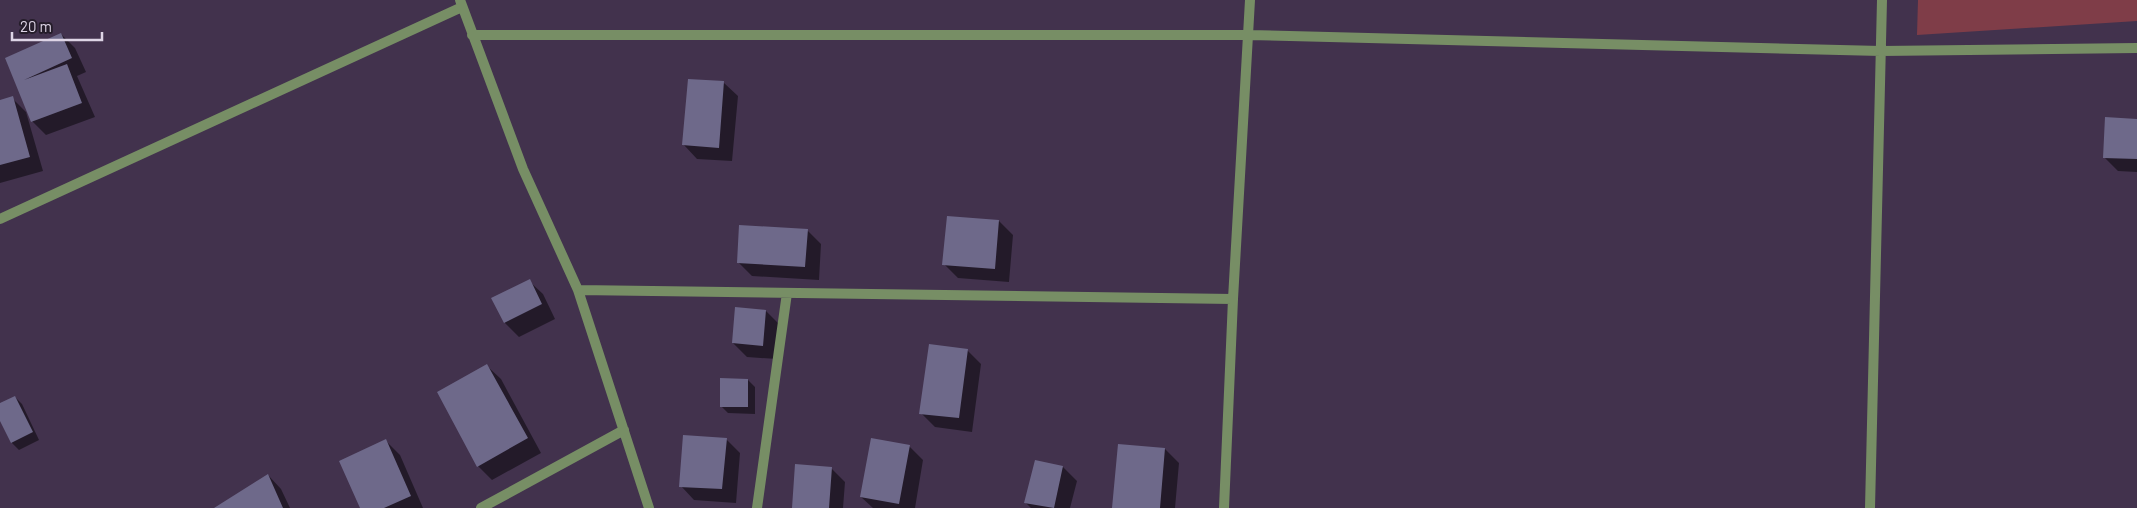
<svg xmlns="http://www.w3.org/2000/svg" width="2137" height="508" viewBox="0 0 2137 508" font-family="Barlow,sans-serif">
  <rect width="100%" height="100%" fill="#42324d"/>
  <!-- green -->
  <path fill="#7f3d48" d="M 1918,0 L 2137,0 L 2137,21 L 1917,35 Z"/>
  <!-- shadow -->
  <path fill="#0007" d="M 61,34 L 75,48 L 86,72 L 77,76 L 95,117 L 46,135 L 32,121 L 7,59 Z
    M 724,83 L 738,96 L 732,161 L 697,159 L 684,145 Z
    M 12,98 L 26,112 L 43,171 L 0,183 L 0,101 Z
    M 2137,120 L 2137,172 L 2118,171 L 2104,157 Z
    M 999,221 L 1013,235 L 1009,282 L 958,278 L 944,264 Z
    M 807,230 L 821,244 L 819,280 L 752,276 L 738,262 Z
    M 529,281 L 543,294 L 555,319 L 519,337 L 505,323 L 493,299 Z
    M 766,311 L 780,325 L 777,359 L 747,357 L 733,343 Z
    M 967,350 L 981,364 L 972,432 L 935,427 L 921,413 Z
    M 487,366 L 501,379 L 541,453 L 492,480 L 478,466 Z
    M 748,380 L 755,387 L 755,414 L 728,413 L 721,406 Z
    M 15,397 L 22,404 L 39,440 L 19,450 L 12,443 L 0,418 L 0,404 Z
    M 726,439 L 740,453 L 736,503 L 694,500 L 681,486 Z
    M 386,441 L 400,455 L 423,508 L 361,508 Z
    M 909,446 L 923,460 L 915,508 L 873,508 L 861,497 Z
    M 1165,449 L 1179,463 L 1175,508 L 1113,508 Z
    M 1063,467 L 1077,481 L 1070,508 L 1031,508 L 1026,503 Z
    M 831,468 L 845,482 L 843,508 L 793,508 Z
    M 268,475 L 281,489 L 290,508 L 216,508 Z"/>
  <!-- building -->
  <path fill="#6e698a" d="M 61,33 L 72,58 L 24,80 L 67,64 L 82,103 L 31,122 L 5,58 Z
    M 688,79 L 724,81 L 719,148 L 682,145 Z
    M 13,96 L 30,157 L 0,165 L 0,100 Z
    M 2105,117 L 2137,119 L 2137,159 L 2103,158 Z
    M 947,216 L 999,220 L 995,269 L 942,265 Z
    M 739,225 L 808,229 L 805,267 L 737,263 Z
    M 530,279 L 542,304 L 504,323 L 491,298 Z
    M 735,307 L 766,310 L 763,346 L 732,343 Z
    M 929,344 L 968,349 L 959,418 L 919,414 Z
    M 487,364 L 528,438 L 477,467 L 437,392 Z
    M 720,378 L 748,379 L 748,407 L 720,407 Z
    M 15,396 L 33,432 L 11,443 L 0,421 L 0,403 Z
    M 683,435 L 727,438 L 722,489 L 679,487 Z
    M 871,438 L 910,445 L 899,504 L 860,497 Z
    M 386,439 L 411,496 L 384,508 L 360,508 L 339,461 Z
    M 1118,444 L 1165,448 L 1160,508 L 1112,508 Z
    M 1035,460 L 1063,466 L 1054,508 L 1024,503 Z
    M 795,464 L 832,467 L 829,508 L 792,508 Z
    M 268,474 L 283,508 L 214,508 Z"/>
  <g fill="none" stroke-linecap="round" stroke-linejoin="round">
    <!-- minor -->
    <path stroke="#778e65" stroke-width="10" d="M 460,0 L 523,169 L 578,290 L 649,508
      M 472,35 L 1249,35 L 1881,51 L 2137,48
      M 0,219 L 462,7
      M 578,290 L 1233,299
      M 481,508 L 624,430
      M 757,508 L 787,293
      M 1224,508 L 1233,299 L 1250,0
      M 1870,508 L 1882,0"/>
  </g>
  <!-- scale -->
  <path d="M12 32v8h90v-8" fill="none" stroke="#ded5e6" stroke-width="2.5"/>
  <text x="20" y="32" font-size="15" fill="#ded5e6" stroke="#251d2a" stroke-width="4" paint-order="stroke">20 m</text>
</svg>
